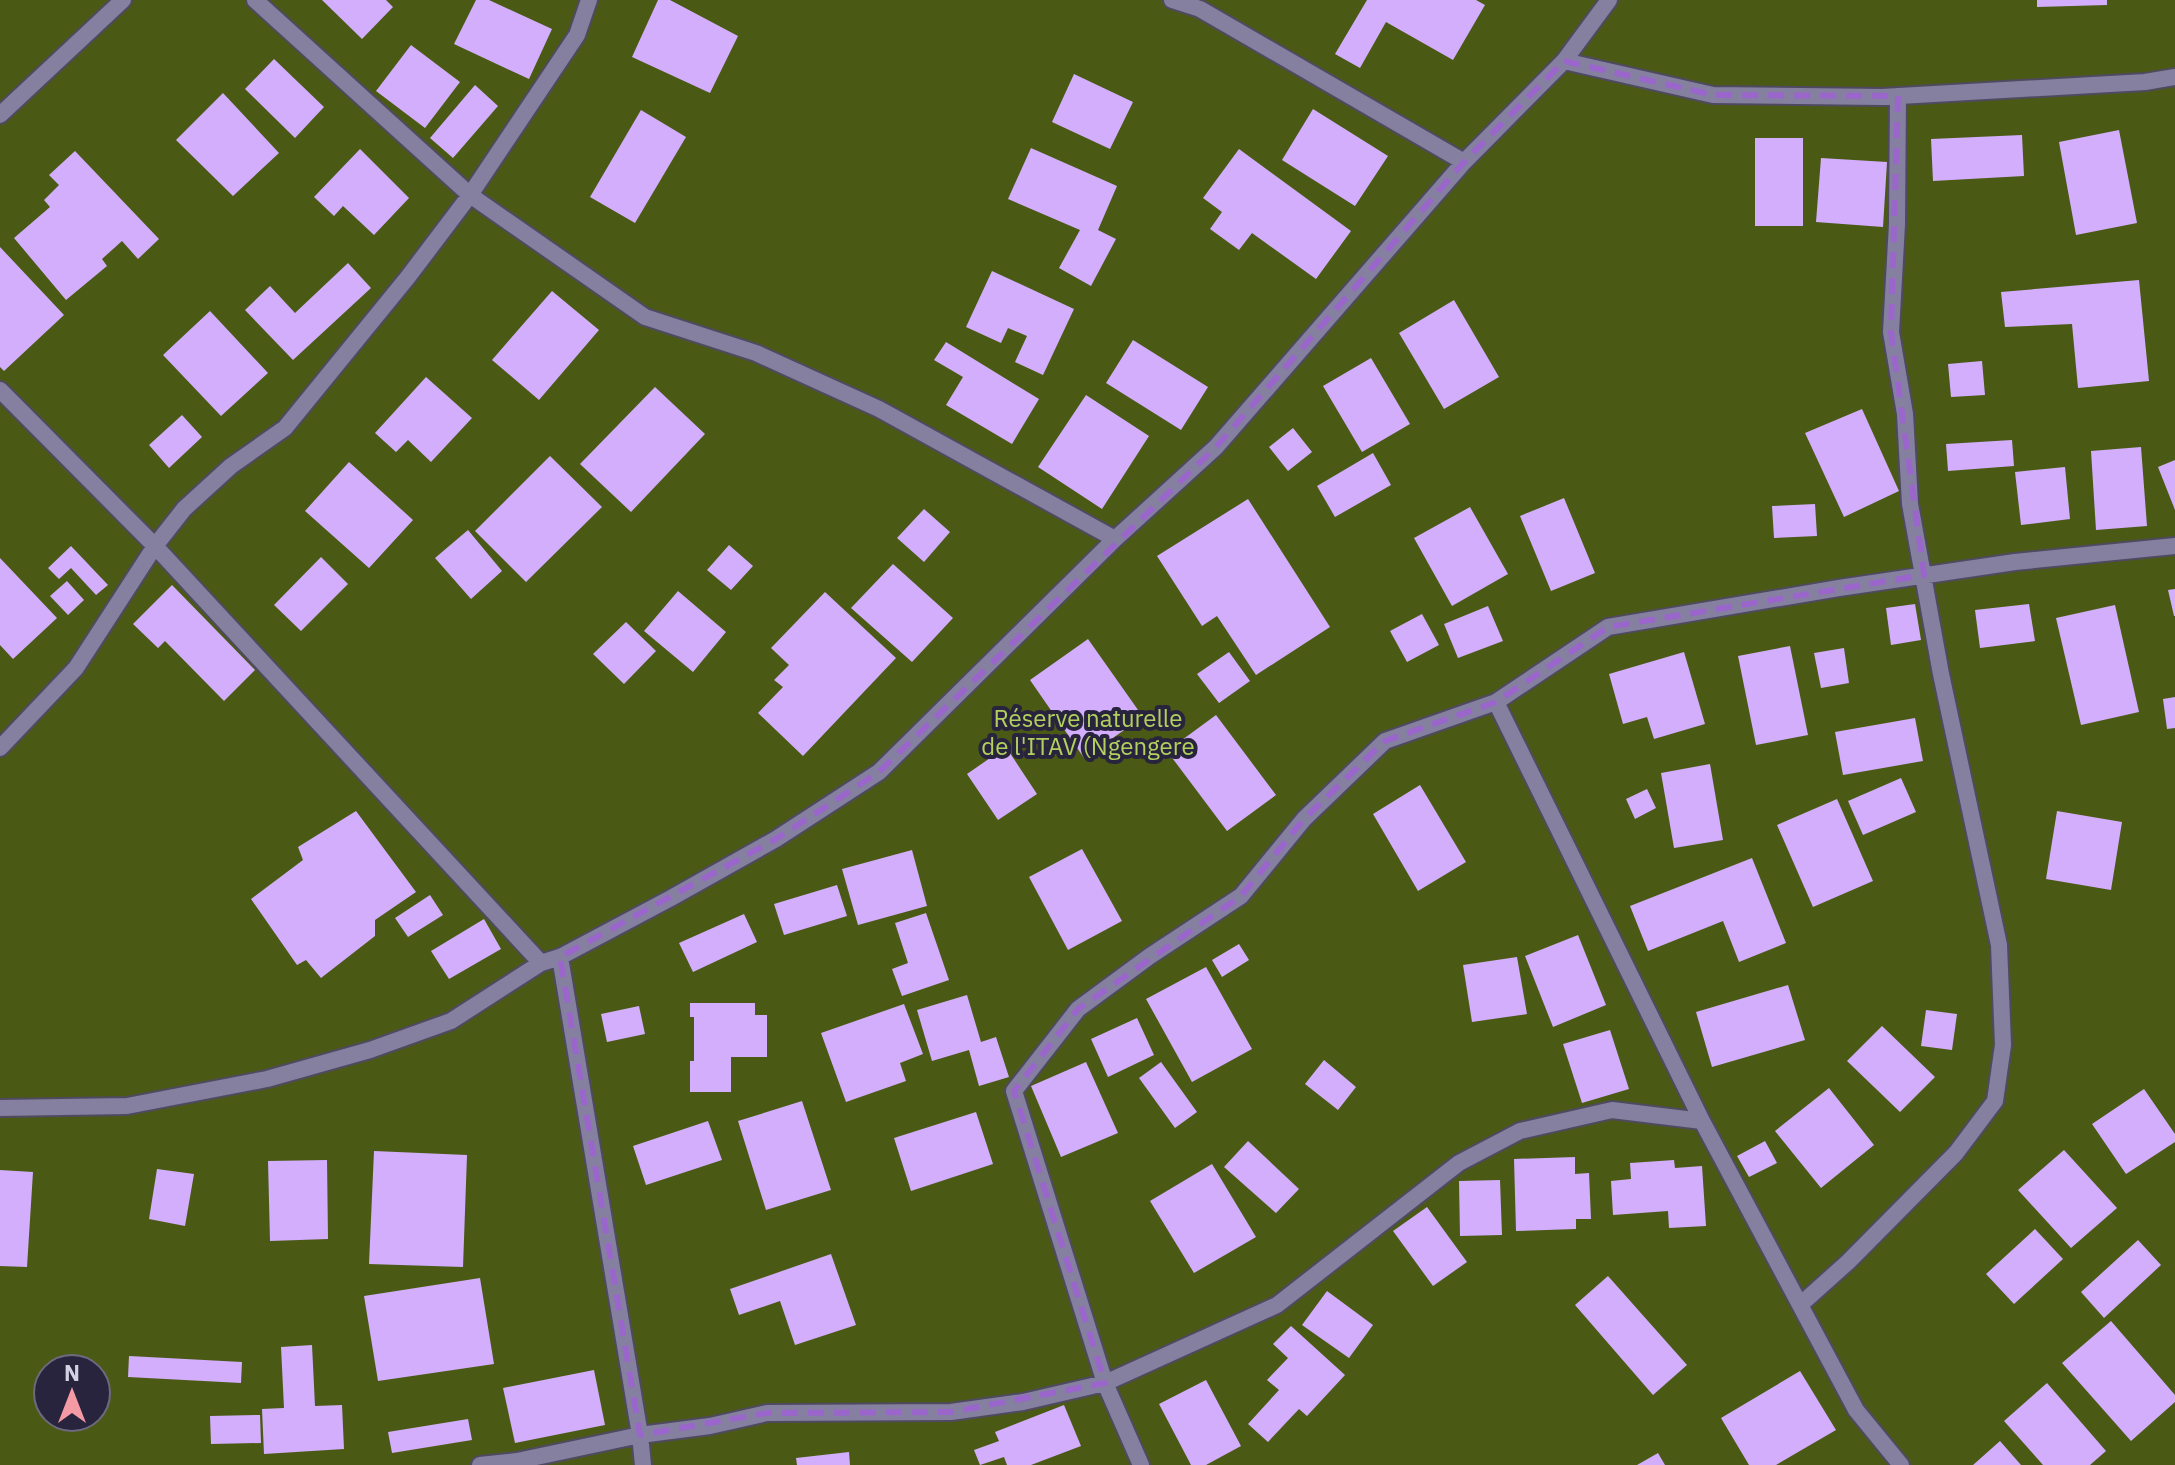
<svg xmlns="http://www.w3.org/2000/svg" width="2175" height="1465" viewBox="0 0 2175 1465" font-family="'IBM Plex Sans',sans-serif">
  <rect width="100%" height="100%" fill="#332e48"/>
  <!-- green -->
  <path fill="#4a5a15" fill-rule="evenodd" d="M 0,0 L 2175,0 L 2175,1465 L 0,1465 ZM 48,1369 L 96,1369 L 96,1417 L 48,1417 Z"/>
  <!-- building -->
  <path fill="#d3aefc" d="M 322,0 L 386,0 L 393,7 L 362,39 Z
    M 476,0 L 489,0 L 552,29 L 529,79 L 454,44 Z
    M 658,0 L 670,0 L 738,36 L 710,93 L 632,57 Z
    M 1367,0 L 1476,0 L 1485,5 L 1453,60 L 1386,22 L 1360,68 L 1335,54 Z
    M 2037,0 L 2107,0 L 2107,5 L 2037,7 Z
    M 411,45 L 460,82 L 425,128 L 376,91 Z
    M 274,59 L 324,107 L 295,138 L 245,89 Z
    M 1074,74 L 1133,102 L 1110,149 L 1052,122 Z
    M 475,85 L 498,106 L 453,158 L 430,138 Z
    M 223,93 L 279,153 L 233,196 L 176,140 Z
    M 1313,109 L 1388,156 L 1355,206 L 1282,160 Z
    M 641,110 L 686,137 L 635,223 L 590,197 Z
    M 2119,130 L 2137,223 L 2076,235 L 2059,142 Z
    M 2022,135 L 2024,176 L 1933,181 L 1931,139 Z
    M 1755,138 L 1803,138 L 1803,226 L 1755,226 Z
    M 1031,148 L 1117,186 L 1098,230 L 1116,239 L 1091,286 L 1059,268 L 1080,230 L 1008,199 Z
    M 360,149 L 409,198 L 374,235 L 343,206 L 334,216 L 314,197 Z
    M 1239,149 L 1351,231 L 1316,279 L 1252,233 L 1239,250 L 1210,229 L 1222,212 L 1203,198 Z
    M 75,151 L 159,239 L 138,259 L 122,241 L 102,259 L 107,266 L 66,300 L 14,238 L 50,207 L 44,200 L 59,185 L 49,175 Z
    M 1821,158 L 1887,162 L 1883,227 L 1816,222 Z
    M 0,247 L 64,315 L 4,371 L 0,367 Z
    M 348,263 L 371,288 L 293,360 L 245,310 L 270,286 L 295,313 Z
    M 992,271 L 1074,309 L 1043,375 L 1015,362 L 1027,336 L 1008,328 L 1001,343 L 966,327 Z
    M 2139,280 L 2149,381 L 2078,388 L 2072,324 L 2005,327 L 2001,292 Z
    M 552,291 L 599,330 L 539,400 L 492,360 Z
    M 1454,300 L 1499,377 L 1444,409 L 1399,333 Z
    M 210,311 L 268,373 L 221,416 L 163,355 Z
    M 1133,340 L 1208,387 L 1181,430 L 1106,383 Z
    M 946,342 L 1039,399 L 1012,444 L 946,405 L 963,377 L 934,360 Z
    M 1371,358 L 1410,424 L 1362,452 L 1323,386 Z
    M 1982,361 L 1985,395 L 1951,397 L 1948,364 Z
    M 426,377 L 472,418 L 431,462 L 408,440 L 396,452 L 375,433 Z
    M 655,387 L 705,434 L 631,512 L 580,464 Z
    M 1086,395 L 1149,436 L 1102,509 L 1038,467 Z
    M 1862,409 L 1899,491 L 1844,517 L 1805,433 Z
    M 182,415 L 202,437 L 169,468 L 149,445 Z
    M 1293,428 L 1312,452 L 1288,471 L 1269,447 Z
    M 2012,440 L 2014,466 L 1948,471 L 1946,444 Z
    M 2141,447 L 2147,526 L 2096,530 L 2091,451 Z
    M 1373,453 L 1391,485 L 1335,517 L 1317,486 Z
    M 550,456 L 602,507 L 526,582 L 475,531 Z
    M 2175,460 L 2175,510 L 2158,467 Z
    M 349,462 L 413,520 L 369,568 L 305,511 Z
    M 2065,467 L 2070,519 L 2021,525 L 2015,472 Z
    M 1564,498 L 1595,573 L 1551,591 L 1520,516 Z
    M 1248,499 L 1330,627 L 1256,675 L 1217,616 L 1202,626 L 1157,556 Z
    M 1815,504 L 1817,536 L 1774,538 L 1772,506 Z
    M 1470,507 L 1508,574 L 1452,606 L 1414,538 Z
    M 924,509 L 950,532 L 924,562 L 897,538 Z
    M 468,530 L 502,571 L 471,599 L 435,558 Z
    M 729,545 L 753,566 L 731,590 L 707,570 Z
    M 71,546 L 108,585 L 96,595 L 71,568 L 59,579 L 48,568 Z
    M 321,557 L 348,584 L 301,631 L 274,605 Z
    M 0,558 L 57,618 L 13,659 L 0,645 Z
    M 893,564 L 953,618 L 912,662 L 851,608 Z
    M 67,581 L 84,600 L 68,615 L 50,596 Z
    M 172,585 L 255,670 L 224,701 L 165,641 L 158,648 L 133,624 Z
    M 2175,589 L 2175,616 L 2174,616 L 2168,590 Z
    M 678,591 L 726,632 L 693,672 L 644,631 Z
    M 825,592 L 896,658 L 803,756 L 758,713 L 783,687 L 774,680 L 789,665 L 771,648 Z
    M 1915,604 L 1921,640 L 1891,645 L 1886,608 Z
    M 2029,604 L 2035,641 L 1980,648 L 1975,610 Z
    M 2115,605 L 2139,712 L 2081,725 L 2056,618 Z
    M 1488,606 L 1503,641 L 1458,658 L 1444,624 Z
    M 1422,614 L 1439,645 L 1407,662 L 1390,631 Z
    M 626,622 L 656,651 L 624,684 L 593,654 Z
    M 1088,639 L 1143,717 L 1084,758 L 1030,680 Z
    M 1790,646 L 1808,735 L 1756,745 L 1738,656 Z
    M 1844,648 L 1849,683 L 1821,688 L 1814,653 Z
    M 1229,652 L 1250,681 L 1219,703 L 1197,674 Z
    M 1684,652 L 1705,724 L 1654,739 L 1647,717 L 1623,724 L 1609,674 Z
    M 2175,697 L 2175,728 L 2167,729 L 2163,699 Z
    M 1216,715 L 1276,795 L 1227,831 L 1167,751 Z
    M 1915,718 L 1923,761 L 1843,775 L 1835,732 Z
    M 1006,747 L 1037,794 L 998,820 L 967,774 Z
    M 1710,764 L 1723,840 L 1674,848 L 1661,773 Z
    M 1901,778 L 1916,812 L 1863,835 L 1848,801 Z
    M 1420,785 L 1466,862 L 1418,891 L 1373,814 Z
    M 1647,789 L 1656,808 L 1635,819 L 1626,799 Z
    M 1837,799 L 1873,881 L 1813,907 L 1777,825 Z
    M 356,811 L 416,892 L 375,920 L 375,936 L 321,978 L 306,960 L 297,965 L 251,899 L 303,860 L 298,847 Z
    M 2057,811 L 2122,822 L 2111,890 L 2046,879 Z
    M 1082,849 L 1122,921 L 1068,950 L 1029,877 Z
    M 912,850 L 927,906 L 858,925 L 842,869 Z
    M 1752,858 L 1786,943 L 1739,962 L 1723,921 L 1648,951 L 1630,906 Z
    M 837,885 L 847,916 L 784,935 L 774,904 Z
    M 430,895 L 443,915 L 408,937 L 395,918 Z
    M 926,913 L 949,980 L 902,996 L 892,969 L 908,963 L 895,923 Z
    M 744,914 L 757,942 L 693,972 L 679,943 Z
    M 484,919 L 501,949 L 449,979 L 431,951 Z
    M 1578,935 L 1606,1005 L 1553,1027 L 1525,956 Z
    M 1239,944 L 1249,960 L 1222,977 L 1212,960 Z
    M 1517,957 L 1527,1014 L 1472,1022 L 1463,965 Z
    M 1206,967 L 1252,1049 L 1192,1082 L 1146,999 Z
    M 1788,985 L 1805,1040 L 1712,1067 L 1696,1012 Z
    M 967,995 L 981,1042 L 996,1037 L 1009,1077 L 979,1086 L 969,1050 L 932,1061 L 917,1010 Z
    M 690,1003 L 755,1003 L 755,1015 L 767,1015 L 767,1057 L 731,1057 L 731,1092 L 690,1092 L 690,1061 L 694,1061 L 694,1017 L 690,1017 Z
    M 904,1004 L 923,1054 L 900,1063 L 906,1081 L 846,1102 L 821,1033 Z
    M 639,1006 L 645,1034 L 607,1042 L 601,1014 Z
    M 1926,1010 L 1957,1014 L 1952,1050 L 1921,1046 Z
    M 1137,1018 L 1154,1055 L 1108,1077 L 1091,1039 Z
    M 1882,1026 L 1935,1077 L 1900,1112 L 1847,1061 Z
    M 1610,1030 L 1629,1089 L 1582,1103 L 1563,1044 Z
    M 1324,1060 L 1356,1087 L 1338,1110 L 1305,1084 Z
    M 1086,1062 L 1118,1133 L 1061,1157 L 1031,1086 Z
    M 1161,1062 L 1197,1112 L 1175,1128 L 1139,1078 Z
    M 1829,1088 L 1874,1145 L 1821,1188 L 1775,1131 Z
    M 2144,1089 L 2175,1134 L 2175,1142 L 2126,1174 L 2092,1124 Z
    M 802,1101 L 831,1190 L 766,1210 L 738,1121 Z
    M 976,1112 L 993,1164 L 911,1191 L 894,1138 Z
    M 708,1121 L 722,1160 L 646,1185 L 633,1146 Z
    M 1248,1141 L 1299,1189 L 1276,1213 L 1224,1167 Z
    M 1765,1141 L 1777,1163 L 1749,1177 L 1737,1156 Z
    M 2064,1150 L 2117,1208 L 2071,1248 L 2018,1190 Z
    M 374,1151 L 467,1155 L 463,1267 L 369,1264 Z
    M 1575,1157 L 1575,1174 L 1589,1173 L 1591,1219 L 1576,1219 L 1576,1229 L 1516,1231 L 1514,1159 Z
    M 327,1160 L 328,1239 L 270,1241 L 268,1161 Z
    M 1674,1160 L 1675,1168 L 1702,1166 L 1706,1226 L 1669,1228 L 1668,1211 L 1613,1215 L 1611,1181 L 1631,1179 L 1630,1163 Z
    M 1212,1164 L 1256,1237 L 1194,1273 L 1150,1201 Z
    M 157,1169 L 194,1174 L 185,1226 L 149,1219 Z
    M 0,1170 L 33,1172 L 27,1267 L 0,1266 Z
    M 1500,1180 L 1502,1235 L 1460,1236 L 1459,1181 Z
    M 1427,1207 L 1467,1262 L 1433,1286 L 1393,1231 Z
    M 2035,1229 L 2063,1259 L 2014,1304 L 1986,1274 Z
    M 2138,1240 L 2161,1265 L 2104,1318 L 2081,1292 Z
    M 831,1254 L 856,1325 L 795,1345 L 780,1301 L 739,1315 L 730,1289 Z
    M 1608,1276 L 1687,1365 L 1653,1395 L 1575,1305 Z
    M 480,1278 L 494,1364 L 378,1381 L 364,1296 Z
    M 1327,1291 L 1373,1325 L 1349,1358 L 1302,1325 Z
    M 2111,1321 L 2175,1395 L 2175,1402 L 2131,1441 L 2062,1363 Z
    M 1291,1326 L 1345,1375 L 1307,1416 L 1299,1409 L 1268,1442 L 1248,1424 L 1279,1390 L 1267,1380 L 1288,1358 L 1273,1344 Z
    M 312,1345 L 315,1406 L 342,1405 L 344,1449 L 264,1454 L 262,1409 L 284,1408 L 281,1347 Z
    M 129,1356 L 242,1362 L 241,1383 L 128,1377 Z
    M 594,1370 L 605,1425 L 515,1443 L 503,1388 Z
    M 1800,1371 L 1836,1430 L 1776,1465 L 1749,1465 L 1721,1418 Z
    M 1206,1380 L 1241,1446 L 1206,1465 L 1191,1465 L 1159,1404 Z
    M 2047,1383 L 2106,1451 L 2090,1465 L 2043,1465 L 2004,1421 Z
    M 1064,1405 L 1081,1446 L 1031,1465 L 1007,1465 L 1004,1457 L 980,1465 L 974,1450 L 999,1441 L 995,1432 Z
    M 260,1415 L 261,1443 L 211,1444 L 210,1416 Z
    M 468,1419 L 472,1440 L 392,1453 L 388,1432 Z
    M 2000,1441 L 2021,1465 L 1973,1465 Z
    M 849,1452 L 850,1465 L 797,1465 L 796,1458 Z
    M 1658,1453 L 1665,1465 L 1637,1465 Z"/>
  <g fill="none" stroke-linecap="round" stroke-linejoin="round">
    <!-- street casing -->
    <g stroke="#4f4a60" stroke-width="20">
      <path id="street" d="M 255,0 L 470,195 L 645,317 L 756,353 L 879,409 L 1115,539
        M 1172,0 L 1200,9 L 1464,162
        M 1564,61 L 1713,95 L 1882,97 L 2145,82 L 2175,77
        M 0,115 L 123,0
        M 0,390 L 155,546 L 541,963
        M 1496,702 L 1702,1121
        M 0,748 L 76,668 L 155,546 L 184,509 L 231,466 L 285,428 L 408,277 L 470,195 L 577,35 L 589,0
        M 560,957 L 640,1435 L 643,1465
        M 0,1108 L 127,1106 L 267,1079 L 370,1050 L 451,1021 L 541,963 L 560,957 L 671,898 L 776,839 L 879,772 L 1115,539 L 1216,447 L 1464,162 L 1564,61 L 1609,0
        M 1800,1305 L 1848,1262 L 1956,1153 L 1995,1101 L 2003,1045 L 1999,945 L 1941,674 L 1910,504 L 1905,414 L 1891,332 L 1897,224 L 1898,96
        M 480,1465 L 517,1461 L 640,1435 L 710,1426 L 767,1413 L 951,1412 L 1023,1402 L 1105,1383 L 1277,1305 L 1459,1163 L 1520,1131 L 1612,1110 L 1702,1121 L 1856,1410 L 1901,1465
        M 1141,1465 L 1105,1383 L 1014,1091 L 1078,1009 L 1150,956 L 1241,896 L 1304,819 L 1385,741 L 1496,702 L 1608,627 L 1839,588 L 2015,562 L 2175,546"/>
    </g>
    <!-- street -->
    <use href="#street" stroke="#85809f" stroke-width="16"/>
  </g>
  <!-- marked area -->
  <path fill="none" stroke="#9a66cb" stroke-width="6" stroke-dasharray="16 10" stroke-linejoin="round" d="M 1564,61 L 1713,95 L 1898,96 L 1891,332 L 1924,575 L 1608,627 L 1496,702 L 1385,741 L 1304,819 L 1241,896 L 1078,1009 L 1014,1091 L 1105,1383 L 951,1412 L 767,1413 L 640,1435 L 560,957 L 776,839 L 879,772 L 1216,447 L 1464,162 Z"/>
  <g text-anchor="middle" stroke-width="8" stroke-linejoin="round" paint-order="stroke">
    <!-- park labels -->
    <g font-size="24" fill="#b3d05e" stroke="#29243d">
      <text x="1088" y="727">Réserve naturelle<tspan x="1088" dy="28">de l'ITAV (Ngengere</tspan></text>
    </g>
  </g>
  <!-- north arrow -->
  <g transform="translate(72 1393)"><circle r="38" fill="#29243d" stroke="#6d697f" stroke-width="2"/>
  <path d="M0-6L14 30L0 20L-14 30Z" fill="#f49aa4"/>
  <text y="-12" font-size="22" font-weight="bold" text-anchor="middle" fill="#d4d1e2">N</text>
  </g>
</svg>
